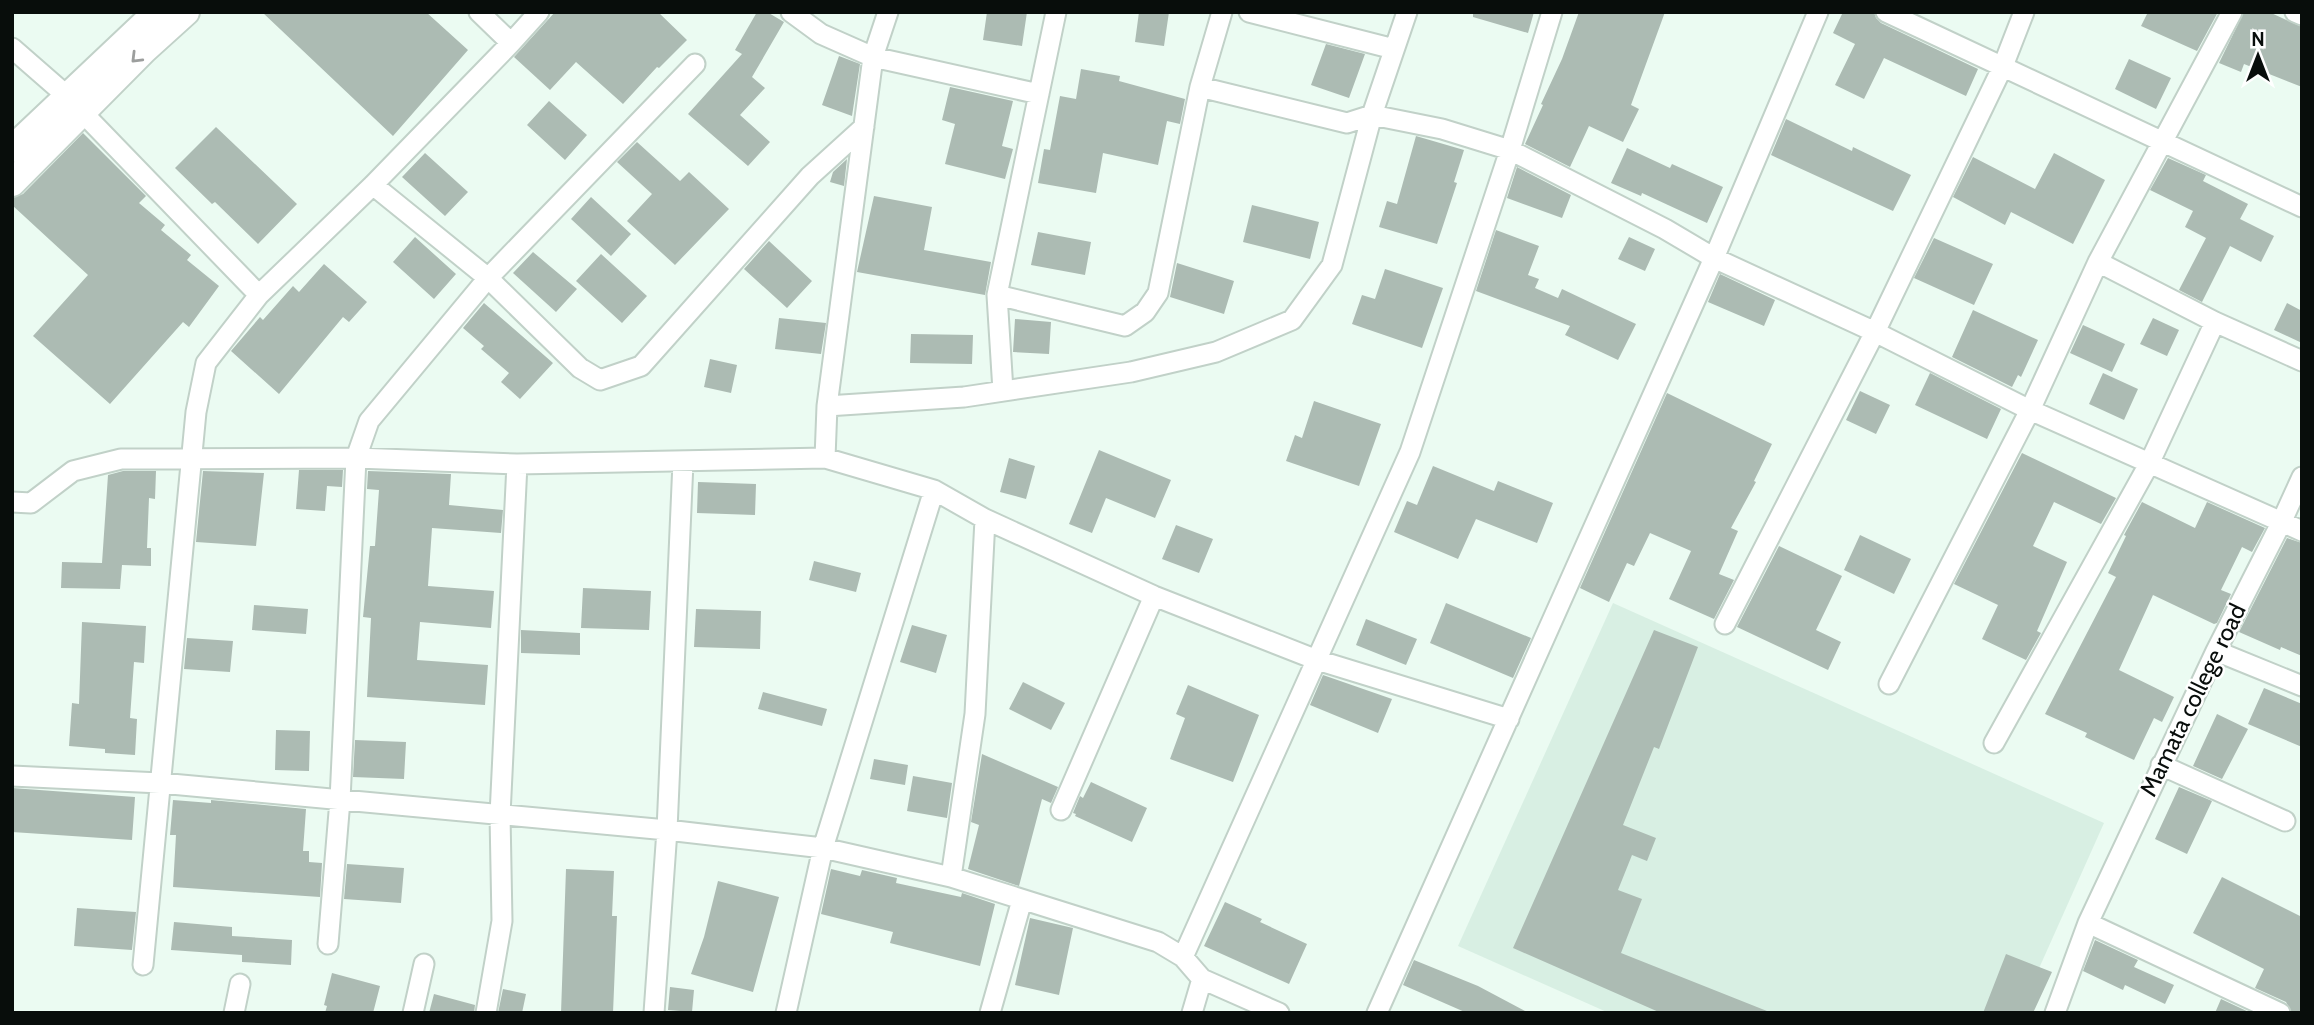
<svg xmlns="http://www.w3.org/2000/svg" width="2314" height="1025" viewBox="0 0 2314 1025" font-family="Cabin,sans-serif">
  <rect width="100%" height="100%" fill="#ebfbf2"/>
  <!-- built -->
  <path fill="#d8efe3" d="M 1613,603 L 2104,823 L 2019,1013 L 1609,1013 L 1458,946 Z"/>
  <!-- building -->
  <path fill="#acbbb3" d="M 262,12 L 426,12 L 468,50 L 393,136 Z
    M 555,12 L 658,12 L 687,40 L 659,68 L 657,67 L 623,104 L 576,62 L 550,90 L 514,57 Z
    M 757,12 L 767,12 L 784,22 L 752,77 L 765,88 L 740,115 L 770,142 L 748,166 L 688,114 L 742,54 L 735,50 Z
    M 987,12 L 1027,12 L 1022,46 L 983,40 Z
    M 1139,12 L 1169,12 L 1164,46 L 1135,42 Z
    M 1473,12 L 1534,12 L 1528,33 L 1473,17 Z
    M 1579,12 L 1665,12 L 1631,105 L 1639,109 L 1623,142 L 1589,126 L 1570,167 L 1525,144 L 1543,105 L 1541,104 L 1562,59 Z
    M 1843,12 L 1874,12 L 1876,18 L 1881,23 L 1978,69 L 1966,96 L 1884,58 L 1864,99 L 1835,85 L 1855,44 L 1833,33 Z
    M 2148,12 L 2218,12 L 2197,51 L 2141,26 Z
    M 2244,12 L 2269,12 L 2302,27 L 2302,87 L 2244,64 L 2241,72 L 2219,63 Z
    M 1326,44 L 1365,54 L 1349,98 L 1311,85 Z
    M 839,56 L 860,64 L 852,116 L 822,105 Z
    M 2129,59 L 2171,78 L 2156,109 L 2115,89 Z
    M 1081,69 L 1120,76 L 1119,81 L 1185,99 L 1180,124 L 1167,121 L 1158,165 L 1103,153 L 1096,193 L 1038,183 L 1044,149 L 1050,150 L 1060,96 L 1076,99 Z
    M 950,87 L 1013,101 L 1002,146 L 1013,149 L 1005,179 L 945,164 L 955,124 L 942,120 Z
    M 549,101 L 587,135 L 565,160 L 527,125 Z
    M 1786,119 L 1852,151 L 1853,147 L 1911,175 L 1893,211 L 1771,155 Z
    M 216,127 L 297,204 L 258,244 L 215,202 L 212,204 L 175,168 Z
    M 83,133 L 146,196 L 139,203 L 165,225 L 161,230 L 191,255 L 187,260 L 219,286 L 189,327 L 183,322 L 110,404 L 33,336 L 88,275 L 12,205 L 12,198 L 23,194 Z
    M 1416,136 L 1464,150 L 1454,182 L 1457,183 L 1437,244 L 1379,227 L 1387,201 L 1397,204 Z
    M 637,142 L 680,181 L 689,172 L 729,209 L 675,265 L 627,221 L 652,194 L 617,162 Z
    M 1627,148 L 1670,168 L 1672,164 L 1723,187 L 1707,223 L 1642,193 L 1641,196 L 1611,183 Z
    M 425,153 L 468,192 L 445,216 L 402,177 Z
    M 2054,153 L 2105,180 L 2073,244 L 2011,212 L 2005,225 L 1953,197 L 1973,157 L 2035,189 Z
    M 2168,158 L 2206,175 L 2203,181 L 2248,204 L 2240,219 L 2274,236 L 2261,262 L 2230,246 L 2202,302 L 2179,290 L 2206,238 L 2185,227 L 2193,211 L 2150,190 Z
    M 847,159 L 844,186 L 830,182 L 833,172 Z
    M 1517,167 L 1571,195 L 1562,218 L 1507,198 Z
    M 874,196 L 932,207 L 924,250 L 991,262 L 985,295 L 857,272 Z
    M 591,197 L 631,234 L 611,256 L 571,219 Z
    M 1252,205 L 1319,222 L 1310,259 L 1243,242 Z
    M 1496,230 L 1539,246 L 1528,275 L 1539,279 L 1535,288 L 1558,298 L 1562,289 L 1636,324 L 1618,360 L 1565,335 L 1570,326 L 1476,291 Z
    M 1038,232 L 1091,242 L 1085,275 L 1031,265 Z
    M 415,237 L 456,274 L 434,299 L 393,262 Z
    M 1629,237 L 1655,249 L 1645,271 L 1618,259 Z
    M 1934,238 L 1993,264 L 1974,305 L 1914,278 Z
    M 769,241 L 812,281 L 787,308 L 744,269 Z
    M 533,252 L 577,289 L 556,312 L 513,273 Z
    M 601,254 L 647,296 L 622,323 L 576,281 Z
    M 1177,263 L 1234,281 L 1224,314 L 1170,297 Z
    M 324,264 L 367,302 L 349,322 L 343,317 L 279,394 L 231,351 L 260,317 L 263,320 L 293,286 L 299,292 Z
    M 1385,269 L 1443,288 L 1422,348 L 1352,324 L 1362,295 L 1375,299 Z
    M 1720,274 L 1775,300 L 1764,326 L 1708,302 Z
    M 484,303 L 553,363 L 520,399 L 501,382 L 509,373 L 481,349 L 484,346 L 463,328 Z
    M 2287,303 L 2302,311 L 2302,343 L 2274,330 Z
    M 1973,310 L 2038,340 L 2021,377 L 2018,375 L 2012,387 L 1952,357 Z
    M 779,318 L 826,323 L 821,354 L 775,349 Z
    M 2153,318 L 2179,330 L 2167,356 L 2140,344 Z
    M 1015,319 L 1051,322 L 1049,354 L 1013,352 Z
    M 2083,325 L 2125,344 L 2112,372 L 2070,353 Z
    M 911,334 L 973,335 L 972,364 L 910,363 Z
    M 710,359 L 737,365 L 731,393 L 704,387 Z
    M 1930,373 L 2001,409 L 1987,439 L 1915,405 Z
    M 2103,373 L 2138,389 L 2124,420 L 2089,404 Z
    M 1860,391 L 1890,405 L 1876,434 L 1846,420 Z
    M 1667,393 L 1772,444 L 1754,481 L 1756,482 L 1731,528 L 1738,531 L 1719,574 L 1734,580 L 1714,619 L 1669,599 L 1691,551 L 1650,533 L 1634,566 L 1627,563 L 1609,602 L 1580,588 Z
    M 1314,401 L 1381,424 L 1359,486 L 1286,461 L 1295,435 L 1302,438 Z
    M 1099,450 L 1171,480 L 1155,518 L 1106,498 L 1092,533 L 1069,524 Z
    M 2022,453 L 2116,498 L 2101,524 L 2054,502 L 2033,546 L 2067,562 L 2037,631 L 2041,633 L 2026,660 L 1982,639 L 1998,605 L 1954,584 Z
    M 1009,458 L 1035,466 L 1026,499 L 1000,492 Z
    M 1433,466 L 1494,491 L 1498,481 L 1553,503 L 1537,543 L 1476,519 L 1458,559 L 1394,532 L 1407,501 L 1417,505 Z
    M 299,470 L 343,470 L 342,487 L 327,486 L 325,511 L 296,509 Z
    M 123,471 L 156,471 L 155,499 L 149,498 L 147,548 L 151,548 L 151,566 L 122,565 L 120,589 L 61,588 L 62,562 L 102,563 L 108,475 Z
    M 203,471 L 264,473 L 256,546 L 196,542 Z
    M 368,471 L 451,474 L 449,505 L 503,510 L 501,533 L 432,528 L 428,586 L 494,591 L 491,628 L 420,622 L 417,660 L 488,665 L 485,705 L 367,697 L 371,618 L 363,617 L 370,546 L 375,546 L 379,490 L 367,489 Z
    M 698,482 L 756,484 L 755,515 L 697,513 Z
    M 2142,502 L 2195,528 L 2207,502 L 2265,528 L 2252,552 L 2242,547 L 2221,590 L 2231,594 L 2217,623 L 2214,624 L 2153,595 L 2119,670 L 2174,697 L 2162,722 L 2154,718 L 2134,760 L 2085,737 L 2087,733 L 2045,714 L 2116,577 L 2108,573 L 2126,536 L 2124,535 Z
    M 1176,525 L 1213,539 L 1199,573 L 1162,559 Z
    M 1860,535 L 1911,559 L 1894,594 L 1844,570 Z
    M 2287,538 L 2302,543 L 2302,656 L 2281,647 L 2280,650 L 2239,632 Z
    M 1779,546 L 1842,576 L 1816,630 L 1841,642 L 1828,670 L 1737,627 Z
    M 814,561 L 861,573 L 856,592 L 809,580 Z
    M 583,588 L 651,591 L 649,630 L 581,628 Z
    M 1446,603 L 1531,638 L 1513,678 L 1430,643 Z
    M 254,605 L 308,609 L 306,634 L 252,630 Z
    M 696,609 L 761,611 L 760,649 L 694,647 Z
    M 1366,619 L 1417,639 L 1406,665 L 1356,645 Z
    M 82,622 L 146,626 L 144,663 L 134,662 L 130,718 L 137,719 L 135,755 L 105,753 L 105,749 L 69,746 L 72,703 L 79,704 Z
    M 912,625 L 947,635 L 936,673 L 900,662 Z
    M 521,630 L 580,633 L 580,655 L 521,653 Z
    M 1654,630 L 1698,647 L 1659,749 L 1654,747 L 1623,825 L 1656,838 L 1647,861 L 1632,855 L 1618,890 L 1642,899 L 1621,953 L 1772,1013 L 1661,1013 L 1513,948 Z
    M 187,638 L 233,641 L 230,672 L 184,669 Z
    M 1323,675 L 1392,699 L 1378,733 L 1310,705 Z
    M 1023,682 L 1065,703 L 1051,730 L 1009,709 Z
    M 1188,685 L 1259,715 L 1233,782 L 1170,759 L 1185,718 L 1176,714 Z
    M 2264,688 L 2302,704 L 2302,747 L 2248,724 Z
    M 763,692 L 827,709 L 822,726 L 758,709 Z
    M 2217,714 L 2248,729 L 2222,779 L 2193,766 Z
    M 276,730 L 310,731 L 309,771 L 275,770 Z
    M 355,740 L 406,742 L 404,779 L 353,777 Z
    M 982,754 L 1058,787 L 1051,803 L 1042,799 L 1019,886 L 968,869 L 979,825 L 971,822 Z
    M 874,759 L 908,765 L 905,785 L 870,779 Z
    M 913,776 L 952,783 L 947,818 L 907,811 Z
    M 1091,782 L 1147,808 L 1132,842 L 1075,816 L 1076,814 L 1073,813 L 1080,796 L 1083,798 Z
    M 2179,787 L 2212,801 L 2187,854 L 2155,839 Z
    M 12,788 L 135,797 L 132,840 L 12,832 Z
    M 173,800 L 211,803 L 211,800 L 306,809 L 303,851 L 309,851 L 309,862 L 322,863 L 320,897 L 173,887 L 176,835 L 170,835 Z
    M 347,864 L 404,868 L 401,903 L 344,899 Z
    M 566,869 L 614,871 L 612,916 L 617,916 L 613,1013 L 561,1013 Z
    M 831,869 L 860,876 L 862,870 L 897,878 L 896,883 L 961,897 L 962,893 L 995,904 L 980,966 L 890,943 L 893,932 L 821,914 Z
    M 2222,877 L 2302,917 L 2302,1013 L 2292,1013 L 2286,1002 L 2255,988 L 2264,969 L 2193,933 Z
    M 718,881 L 779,897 L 753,992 L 691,974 L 704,937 Z
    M 1225,902 L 1262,919 L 1260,922 L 1307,944 L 1289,984 L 1204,946 Z
    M 77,908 L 136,912 L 132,950 L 74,946 Z
    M 1030,918 L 1073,928 L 1059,995 L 1015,985 Z
    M 174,922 L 232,927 L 232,936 L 292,940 L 291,965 L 242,962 L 242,955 L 171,950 Z
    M 2095,940 L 2138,960 L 2134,967 L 2174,985 L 2165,1004 L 2125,985 L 2123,990 L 2083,971 Z
    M 2006,954 L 2052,972 L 2033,1013 L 1983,1013 Z
    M 1414,960 L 1478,986 L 1529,1013 L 1467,1013 L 1403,985 Z
    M 332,973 L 380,986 L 373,1013 L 325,1013 L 327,1006 L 324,1005 Z
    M 670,987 L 694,990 L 692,1012 L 668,1010 Z
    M 503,989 L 526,994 L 522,1013 L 498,1013 Z
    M 434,994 L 475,1005 L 474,1013 L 429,1013 Z
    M 2221,999 L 2251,1013 L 2215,1013 Z"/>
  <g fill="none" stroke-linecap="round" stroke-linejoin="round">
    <!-- street casing -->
    <g stroke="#c1d1c8" stroke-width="23">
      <path id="street" d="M 479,12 L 511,43
        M 791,12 L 821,34 L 873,57 L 1039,94
        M 1249,12 L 1394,49
        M 1886,12 L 2302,207
        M 2295,12 L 2302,15
        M 12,48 L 67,96
        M 1200,87 L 1347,123 L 1372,115 L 1407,12
        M 82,112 L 259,295
        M 373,185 L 488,278 L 580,368 L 600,380 L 641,366 L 810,176 L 864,127
        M 2098,262 L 2215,322 L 2302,361
        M 997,295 L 1125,326 L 1145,312 L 1158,293 L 1200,87 L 1222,12
        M 1003,391 L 997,295 L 1056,12
        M 827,406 L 964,397 L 1131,372 L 1216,352 L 1292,320 L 1332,265 L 1372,115 L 1442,129 L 1510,150 L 1665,229 L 1714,258 L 1875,332 L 2030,410 L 2302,531
        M 825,458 L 934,490 L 985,519 L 1154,596 L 1317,660 L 1509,719
        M 12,502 L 31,503 L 73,471 L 121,459 L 356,458 L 517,464 L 825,458 L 827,406 L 873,57 L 888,12
        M 1725,624 L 1875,332 L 2003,66 L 2024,12
        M 2216,651 L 2302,686
        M 1889,684 L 2030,410 L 2098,262 L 2232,12
        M 1994,743 L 2149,464 L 2215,322
        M 2161,765 L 2285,821
        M 12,776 L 160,783 L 667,830 L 823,848 L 934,490
        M 1061,810 L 1154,596
        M 951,877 L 975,714 L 985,519
        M 2088,923 L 2280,1013
        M 328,944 L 340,800 L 356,458 L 369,421 L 488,278 L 695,64
        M 1183,957 L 1410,452 L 1510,150 L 1552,12
        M 143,965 L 196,412 L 206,363 L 259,295 L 373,185 L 511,43 L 539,12
        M 234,1013 L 240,984
        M 413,1013 L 424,964
        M 486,1013 L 502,921 L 500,815 L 517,464
        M 654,1013 L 667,830 L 683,462
        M 786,1013 L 823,848 L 951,877 L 1158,942 L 1183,957 L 1202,979 L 1279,1013
        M 990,1013 L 1022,900
        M 1192,1013 L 1202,979
        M 1377,1013 L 1714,258 L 1818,12
        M 2055,1013 L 2088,923 L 2216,651 L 2281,523 L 2302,477"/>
    </g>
    <!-- secondary casing -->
    <g stroke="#c1d1c8" stroke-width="30">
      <path id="secondary" d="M 12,149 L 157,12
        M 12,183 L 144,50 L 186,12"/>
    </g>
    <!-- street -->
    <use href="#street" stroke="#fff" stroke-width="19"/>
    <!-- secondary -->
    <use href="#secondary" stroke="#fff" stroke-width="26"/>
  </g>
  <!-- one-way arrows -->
  <defs><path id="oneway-chevron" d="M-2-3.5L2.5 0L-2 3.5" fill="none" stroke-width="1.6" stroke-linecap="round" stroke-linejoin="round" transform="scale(1.75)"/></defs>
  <use stroke="#9c9e9d" href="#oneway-chevron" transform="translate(136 58) rotate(135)"/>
  <g text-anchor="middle" stroke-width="5" stroke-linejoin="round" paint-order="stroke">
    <!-- street labels -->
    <g font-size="24" fill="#080d0b" stroke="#fff">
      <text transform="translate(2193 700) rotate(-64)" y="8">Mamata college road</text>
    </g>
  </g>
  <!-- border -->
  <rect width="2314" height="1025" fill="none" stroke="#080d0b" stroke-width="28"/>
  <!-- north arrow -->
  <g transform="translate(2258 56)" stroke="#ffffff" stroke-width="5" paint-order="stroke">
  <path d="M0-5L12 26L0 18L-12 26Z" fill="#080d0b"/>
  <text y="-10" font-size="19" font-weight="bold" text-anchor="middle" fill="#080d0b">N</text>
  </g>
</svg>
